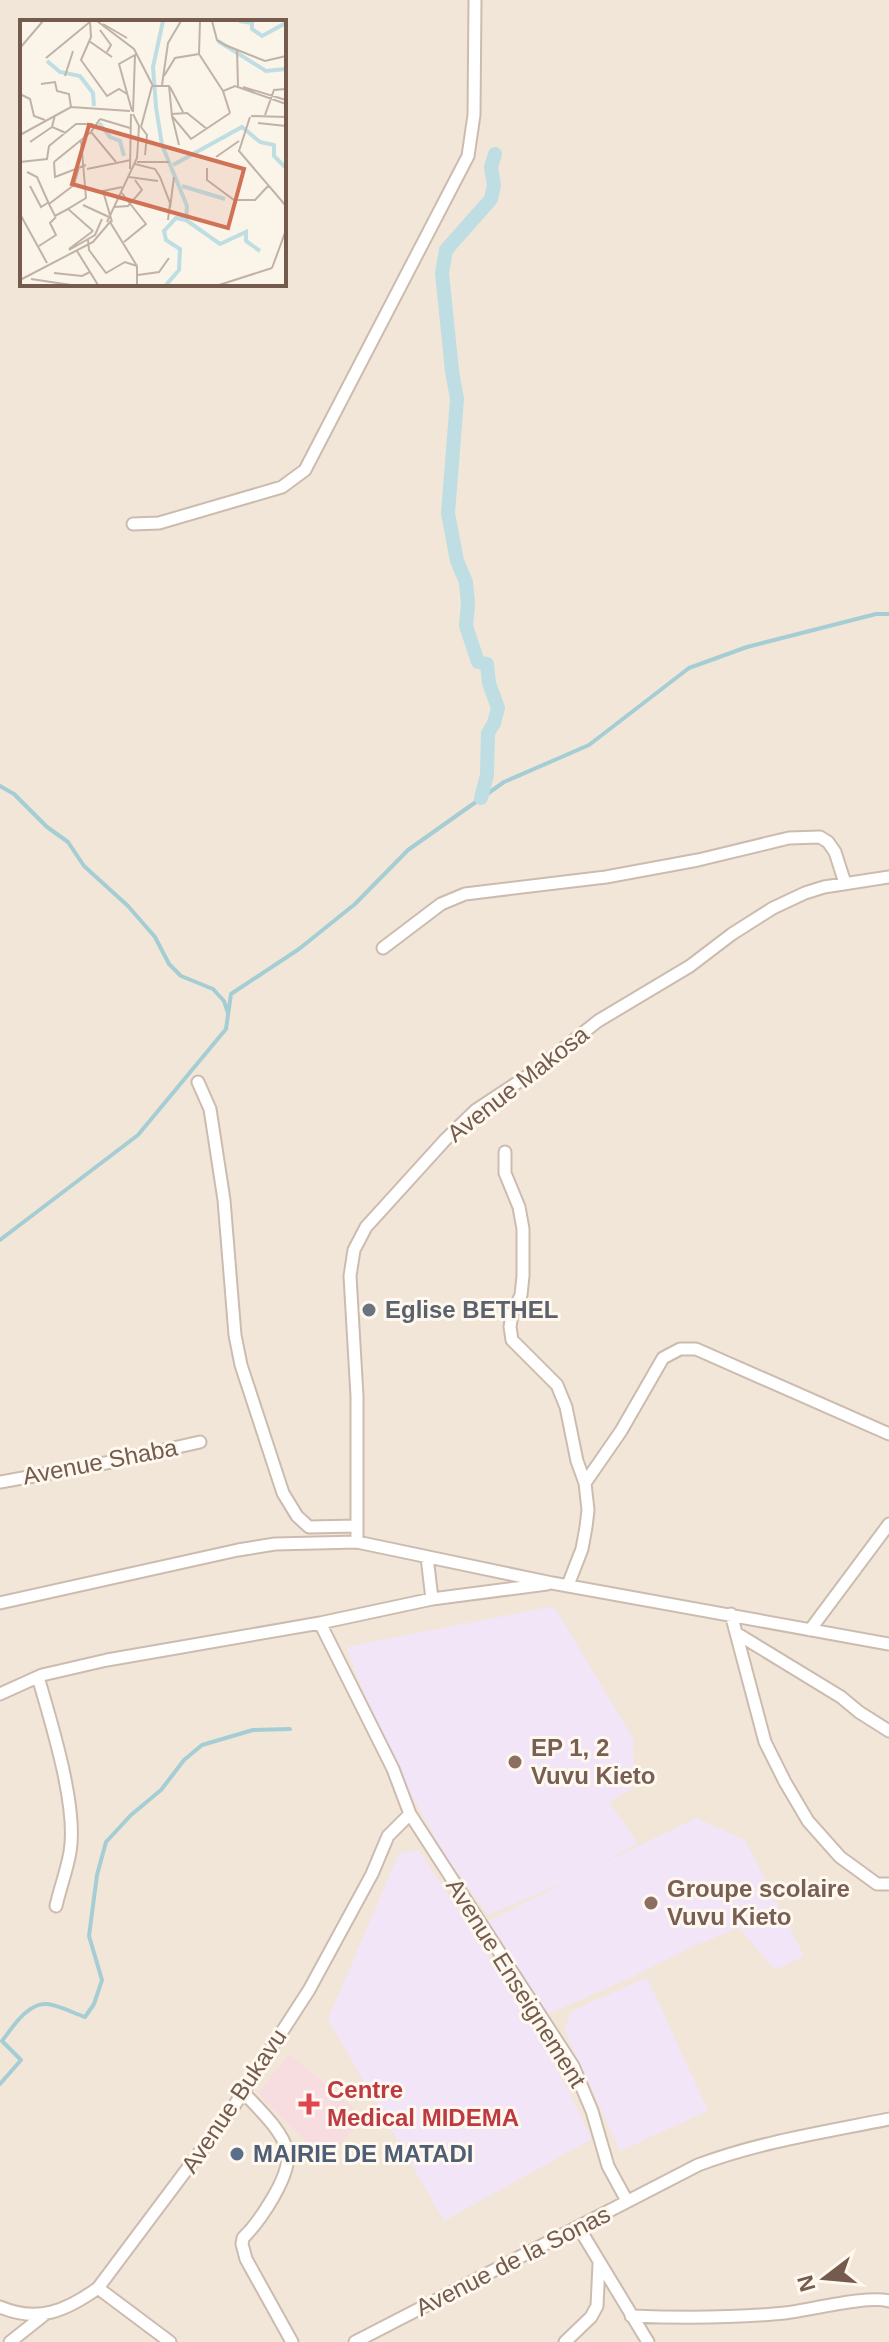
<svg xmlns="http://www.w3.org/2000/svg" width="889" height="2342" viewBox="0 0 889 2342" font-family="Arial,sans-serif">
  <rect width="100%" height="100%" fill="#fbf4e9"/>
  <!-- residential -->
  <path fill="#f2e6d8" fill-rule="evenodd" d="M 0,0 L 889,0 L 889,2342 L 0,2342 ZM 22,22 L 284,22 L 284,284 L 22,284 Z"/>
  <!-- education -->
  <path fill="#f1e5f7" d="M 554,1606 L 633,1738 L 634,1787 L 609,1802 L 638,1843 L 603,1863 L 696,1818 L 745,1840 L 804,1956 L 775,1970 L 739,1928 L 694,1946 L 626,1980 L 546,2015 L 512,1966 L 488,1921 L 572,1879 L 488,1915 L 445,1855 L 412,1796 L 363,1691 L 346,1647 Z
    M 419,1850 L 521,2006 L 567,2088 L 592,2139 L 444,2221 L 328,2019 L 399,1853 Z
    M 647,1977 L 708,2111 L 620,2151 L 565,2031 L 570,2012 Z"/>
  <!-- medical -->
  <path fill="#f8dde0" d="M 289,2054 L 363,2116 L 326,2162 L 258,2093 Z"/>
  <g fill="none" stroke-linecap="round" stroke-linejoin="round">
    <!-- stream -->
    <path stroke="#a5ced4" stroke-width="4" d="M 0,786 L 14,794 L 47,827 L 68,842 L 84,866 L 128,906 L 155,937 L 169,964 L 181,976 L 213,989 L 224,1001 L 228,1013
      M 0,1240 L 138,1135 L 226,1029 L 231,994 L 299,949 L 355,904 L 408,850 L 504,782 L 589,745 L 689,668 L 747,647 L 876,614 L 889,614
      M 0,2084 L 21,2060 L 2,2041 C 12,2028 28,2002 47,2004 C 59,2005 73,2013 85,2017 L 94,2004 L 102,1980 L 89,1936 L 97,1875 L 106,1842 L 131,1815 L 161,1790 L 184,1760 L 202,1745 L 253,1730 L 290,1729"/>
    <!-- canal -->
    <path stroke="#bedee3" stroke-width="14" d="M 481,798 L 487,775 L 488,733 L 494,723 L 498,708 L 489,683 L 487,664 L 478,662 L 466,626 L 468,604 L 466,582 L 457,561 L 448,513 L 457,399 L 452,371 L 442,273 L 446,250 L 491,199 L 494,185 L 491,167 L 495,154"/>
    <!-- street casing -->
    <g stroke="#ccbcaf" stroke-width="15">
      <path id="street" d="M 133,524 L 159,523 L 282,487 L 305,470 L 468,156 L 474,115 L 475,0
        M 383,948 L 441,904 L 465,894 L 606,877 L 698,860 L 789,838 L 820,837 L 828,842 L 835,852 L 845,883
        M 198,1082 L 210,1109 L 224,1200 L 235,1335 L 241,1365 L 283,1493 L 297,1516 L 309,1527 L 357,1526
        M 505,1152 L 505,1173 L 519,1207 L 523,1229 L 523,1276 L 521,1295 L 512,1314 L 510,1327 L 512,1340 L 557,1385 L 566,1407 L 577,1461 L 585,1483 L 588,1510 L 586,1527 L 582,1549 L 568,1585
        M 0,1482 L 111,1462 L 200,1442
        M 585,1483 L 621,1431 L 663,1358 L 680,1349 L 696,1349 L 889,1434
        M 357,1542 L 357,1396 L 350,1276 L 354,1250 L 366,1227 L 445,1140 L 476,1110 L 535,1071 L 598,1021 L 690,966 L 732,934 L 773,908 L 805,893 L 824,887 L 889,877
        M 427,1557 L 432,1599
        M 0,1603 L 238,1550 L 275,1544 L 357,1542 L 552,1583 L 889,1644
        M 731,1614 L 765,1742 L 785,1782 L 808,1821 L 840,1857 L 877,1884 L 889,1884
        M 320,1623 L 393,1769 L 410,1814 L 573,2066 L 592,2111 L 608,2166 L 627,2201
        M 810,1630 L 889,1524
        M 736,1633 L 841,1697 L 859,1712 L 889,1731
        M 38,1677 C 51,1722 78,1807 70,1852 C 67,1870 60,1888 56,1906
        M 0,1694 L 42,1675 L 107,1660 L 320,1623 L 432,1599 L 547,1584
        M 243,2092 C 257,2107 283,2131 287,2151 C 293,2174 259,2222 243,2238 L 242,2244 L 246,2259 L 292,2342
        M 579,2228 L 648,2342
        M 98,2288 L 170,2342
        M 0,2307 C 38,2323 66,2311 98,2288 L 232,2109 L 309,1990 L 372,1874 L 388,1836 L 410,1814
        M 631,2316 C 682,2318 734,2318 785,2313 C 810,2310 869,2295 889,2301
        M 10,2342 L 44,2315
        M 355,2342 L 698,2165 C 759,2142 825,2132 889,2119
        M 565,2342 L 591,2317 L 597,2306 L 599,2264"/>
    </g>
    <!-- street -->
    <use href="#street" stroke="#fff" stroke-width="11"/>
  </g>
  <!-- markers -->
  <circle fill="#6b7280" stroke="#fef8ef" stroke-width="3" cx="369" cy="1310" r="8"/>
  <g fill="#8d6e63" stroke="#fef8ef" stroke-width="3">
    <circle cx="515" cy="1762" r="8"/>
    <circle cx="651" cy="1903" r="8"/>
  </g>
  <path fill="#e0444e" stroke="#fef8ef" stroke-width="3" d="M305 2092h8v8h8v8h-8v8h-8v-8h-8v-8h8z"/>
  <circle fill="#5c6f8a" stroke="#fef8ef" stroke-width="3" cx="237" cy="2154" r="8"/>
  <g text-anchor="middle" stroke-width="6" stroke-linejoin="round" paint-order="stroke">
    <!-- street labels -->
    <g font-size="24" fill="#745b4e" stroke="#fef8ef">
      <text transform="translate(518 1084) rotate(-38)" y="8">Avenue Makosa</text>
      <text transform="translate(100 1462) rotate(-11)" y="8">Avenue Shaba</text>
      <text transform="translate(516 1983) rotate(58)" y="8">Avenue Enseignement</text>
      <text transform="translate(234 2101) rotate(-56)" y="8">Avenue Bukavu</text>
      <text transform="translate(513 2261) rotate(-27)" y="8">Avenue de la Sonas</text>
    </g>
    <!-- worship labels -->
    <g font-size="24" font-weight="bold" fill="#5b616d" stroke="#fef8ef" text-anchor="start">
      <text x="385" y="1318">Eglise BETHEL</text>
    </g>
    <!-- education labels -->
    <g font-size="24" font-weight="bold" fill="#785e54" stroke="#fef8ef" text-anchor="start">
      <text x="531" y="1756">EP 1, 2<tspan x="531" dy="28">Vuvu Kieto</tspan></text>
      <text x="667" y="1897">Groupe scolaire<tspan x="667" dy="28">Vuvu Kieto</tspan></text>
    </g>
    <!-- health labels -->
    <g font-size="24" font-weight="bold" fill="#be3a42" stroke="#fef8ef" text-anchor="start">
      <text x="327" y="2098">Centre<tspan x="327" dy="28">Medical MIDEMA</tspan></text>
    </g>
    <!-- service labels -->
    <g font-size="24" font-weight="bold" fill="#4e5e75" stroke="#fef8ef" text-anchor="start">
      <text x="253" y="2162">MAIRIE DE MATADI</text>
    </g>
  </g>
  <!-- overview -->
  <g transform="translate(20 20)">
    <rect width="266" height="266" fill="#fbf4e9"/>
    <path fill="none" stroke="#bedee3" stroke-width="4" d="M 143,1 L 133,47 L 136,87 L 142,125 L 167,186 L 166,200 L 156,198 L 144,211 L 146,220 L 160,229 L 159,250 L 146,265M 219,1 L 232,3 L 232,9 L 242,16 L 266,3M 198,21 L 246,51 L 266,49M 27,41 L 40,52 L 60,56 L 73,73 L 74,86M 79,103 L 90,117 L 100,121 L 104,136M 153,145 L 222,107 L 240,122 L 254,125 L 254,136 L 266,148M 162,166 L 205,179M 166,200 L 200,224 L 226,212 L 226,221 L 240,231"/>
    <path fill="none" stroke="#c1b2a6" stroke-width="2" d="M 70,1 L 71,17 L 61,40 L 87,76 L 99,69 L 107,74M 77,1 L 114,29 L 133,66 L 149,66 L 152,96 L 171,119 L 210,93M 192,1 L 197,20 L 205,25 L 245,41 L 266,36M 83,4 L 107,18M 80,10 L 91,25 L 87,32M 69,21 L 92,37M 0,28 L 23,1M 217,29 L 218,66M 179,34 L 203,71M 179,34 L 180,1M 26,38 L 71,1M 45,56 L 53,31M 144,56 L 155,38 L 179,34M 21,64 L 35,62 L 37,71 L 49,74 L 51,87M 142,65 L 148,23 L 161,1M 150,67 L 163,92M 223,67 L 266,80M 0,74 L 10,79 L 14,96 L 25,100M 112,91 L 99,44 L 115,35 L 113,92M 210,93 L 203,71 L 215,66 L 266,84M 152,94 L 167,93 L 187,109M 35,95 L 32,107 L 46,113M 245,95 L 254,70 L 266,69M 152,96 L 159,125M 231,96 L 266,97M 230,97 L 219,131 L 266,186M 80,99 L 71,112 L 96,142M 80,99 L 110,108M 238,103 L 266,106M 121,107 L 132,66M 121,107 L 127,115 L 125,135M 0,115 L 51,87 L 110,91M 61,120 L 66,178 L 48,189 L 73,211M 10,122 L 32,107M 196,137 L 219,121M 0,142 L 27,139 L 29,126 L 56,104 L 73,104M 34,142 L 35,157 L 66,145M 34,142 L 71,112M 117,142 L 149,142M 115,144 L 135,149 L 140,157 L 150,183 L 148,200M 187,148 L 187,160 L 214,180 L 235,180 L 249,165M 67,149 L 111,140M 110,149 L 111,94M 7,152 L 17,157 L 29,184M 109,157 L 138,161M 10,166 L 21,187 L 29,182M 101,172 L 126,204 L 104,222M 63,185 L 89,197M 94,187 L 108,186 L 122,170 L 115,160M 150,188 L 154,157M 48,189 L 35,196 L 29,184 L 54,165 L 59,147M 0,194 L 27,243M 87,202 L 117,138 L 119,106 L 113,94M 92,202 L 83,171 L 102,167M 68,220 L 69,230 L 86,253 L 105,242 L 117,246M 19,226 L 36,215 L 30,203 L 36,197M 49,229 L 73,211M 49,230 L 75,215 L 82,199M 57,231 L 78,265M 252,248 L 266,210M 34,253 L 62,256 L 70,252M 118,255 L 139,252 L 149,238M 11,259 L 51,265M 0,260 L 73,222 L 90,202 L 117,246 L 117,265M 199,265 L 252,248"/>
    <path fill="#d17257" fill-opacity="0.15" stroke="#d17257" stroke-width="4" d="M 69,105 L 224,149 L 208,208 L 52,164 Z"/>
    <rect width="266" height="266" fill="none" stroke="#745b4e" stroke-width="4"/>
  </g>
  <!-- north arrow -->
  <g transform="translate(825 2278) rotate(254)" stroke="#fef8ef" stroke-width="6" paint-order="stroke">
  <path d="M0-6L14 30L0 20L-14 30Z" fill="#745b4e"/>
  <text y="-12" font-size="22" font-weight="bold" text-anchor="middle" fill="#745b4e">N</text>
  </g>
</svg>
